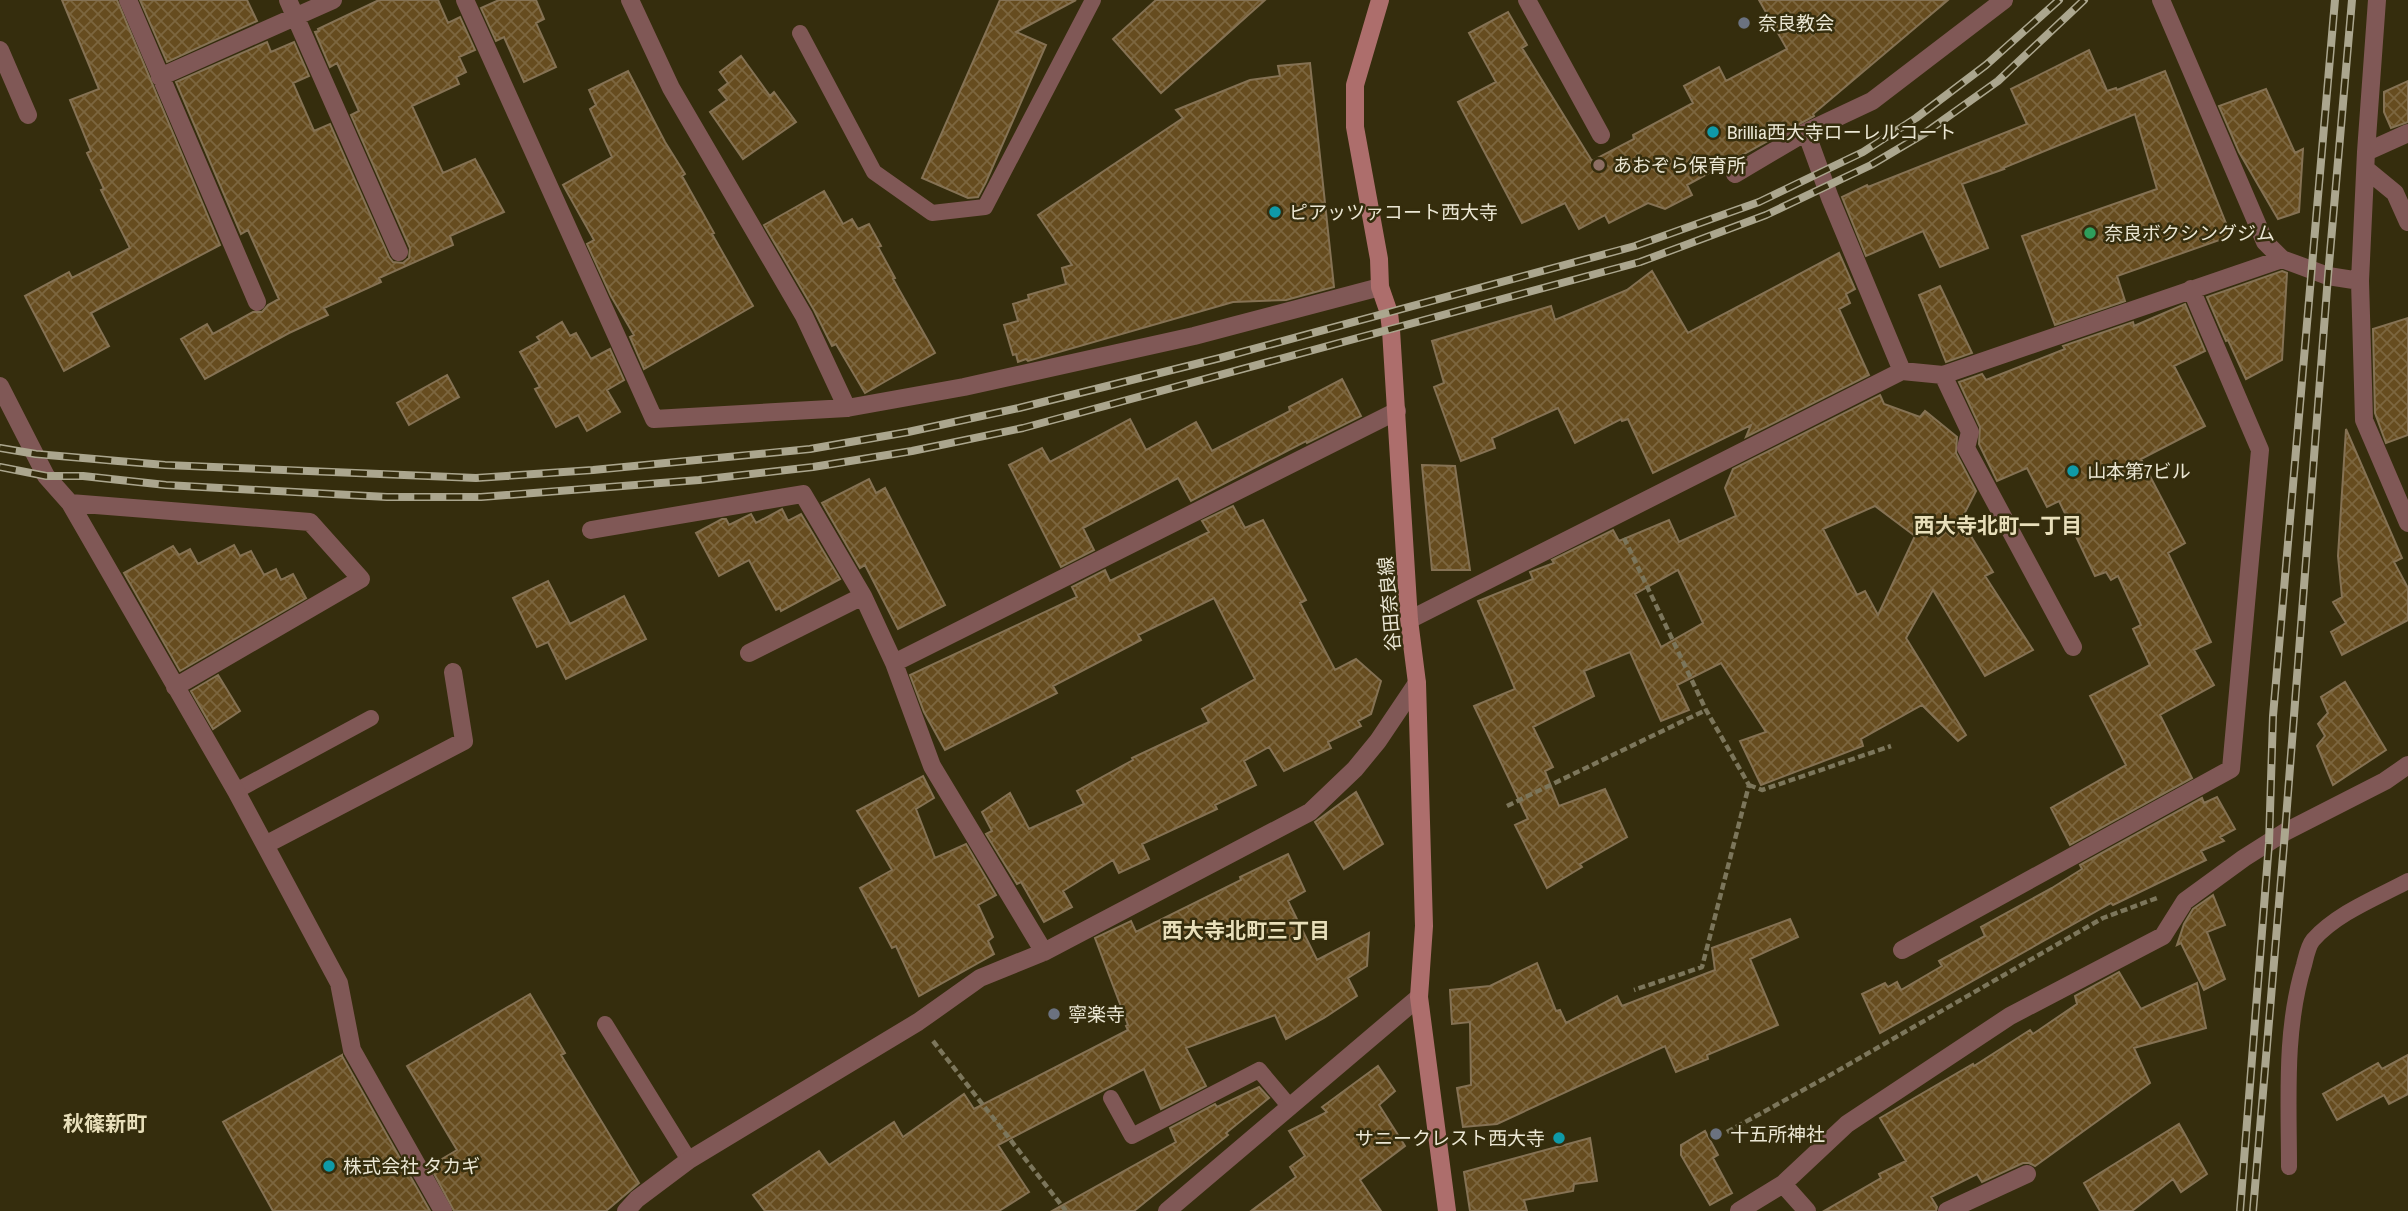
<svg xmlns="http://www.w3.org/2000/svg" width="2408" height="1211" viewBox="0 0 2408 1211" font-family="'Archivo Narrow','Noto Sans JP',sans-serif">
  <defs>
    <pattern id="building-cross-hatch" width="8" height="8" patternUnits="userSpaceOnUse" patternTransform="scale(1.75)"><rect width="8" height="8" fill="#664c1f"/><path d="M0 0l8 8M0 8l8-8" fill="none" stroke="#7c663f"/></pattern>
  </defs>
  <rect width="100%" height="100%" fill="#352d0d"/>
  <!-- building -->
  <path fill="url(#building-cross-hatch)" stroke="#857254" stroke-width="2" fill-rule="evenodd" d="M 62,0 L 117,0 L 220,245 L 91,313 L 109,346 L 64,371 L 25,296 L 69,272 L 72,278 L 130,248 L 101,190 L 104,189 L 87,153 L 91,151 L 70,100 L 99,89 Z
    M 140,0 L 247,0 L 257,21 L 167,62 Z
    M 379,0 L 438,0 L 448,23 L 460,17 L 475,50 L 459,57 L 466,72 L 456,77 L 459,84 L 412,106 L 443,173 L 475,159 L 504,212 L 450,236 L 453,245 L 379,278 L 381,282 L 324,308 L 328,315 L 289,333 L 205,379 L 181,339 L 207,324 L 213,334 L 253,312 L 262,312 L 268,305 L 279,299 L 248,230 L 241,234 L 176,82 L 267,42 L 271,52 L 294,42 L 309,76 L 293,83 L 314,131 L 330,124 L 389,257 L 393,262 L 403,263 L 409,258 L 410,248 L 351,115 L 359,111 L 337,63 L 330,67 L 315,32 L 319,31 L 318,29 Z
    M 499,0 L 536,0 L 544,19 L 536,23 L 556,67 L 524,82 L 504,37 L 496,41 L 481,8 Z
    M 1000,0 L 1076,0 L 1016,32 L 1046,45 L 986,182 L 978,197 L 968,198 L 922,178 Z
    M 1156,0 L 1265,0 L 1161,93 L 1113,39 Z
    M 1759,0 L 1948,0 L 1813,114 L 1814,116 L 1687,185 L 1692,195 L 1665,209 L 1648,203 L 1609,223 L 1605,215 L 1579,229 L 1565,203 L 1522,223 L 1458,102 L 1496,82 L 1469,33 L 1508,12 L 1527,45 L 1522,48 L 1592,161 L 1634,139 L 1633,135 L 1693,103 L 1684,86 L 1719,67 L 1726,81 L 1787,49 Z
    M 2089,50 L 2107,91 L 2116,88 L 2117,90 L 2165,71 L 2231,236 L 2117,276 L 2125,301 L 2055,325 L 2022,236 L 2157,189 L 2135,114 L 2003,168 L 2004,169 L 1962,184 L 1988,248 L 1940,267 L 1923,231 L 1866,256 L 1842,197 L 1867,185 L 1868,187 L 2027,124 L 2011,89 Z
    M 741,56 L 770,96 L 774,92 L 796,122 L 743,159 L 710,112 L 727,100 L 719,90 L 728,83 L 720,72 Z
    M 1310,63 L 1334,287 L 1286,300 L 1233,302 L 1028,361 L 1026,359 L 1018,362 L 1016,354 L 1013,355 L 1004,325 L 1018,321 L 1013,304 L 1029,299 L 1028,295 L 1066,284 L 1062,268 L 1072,265 L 1038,215 L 1183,118 L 1176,110 L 1250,80 L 1280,76 L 1278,66 Z
    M 628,71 L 665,142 L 685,174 L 682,176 L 714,233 L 712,234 L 753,306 L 644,369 L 630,337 L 634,335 L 611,296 L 587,244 L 594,240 L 563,185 L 612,157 L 590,109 L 596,105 L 589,90 Z
    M 2408,81 L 2408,122 L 2391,128 L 2384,112 L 2384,92 Z
    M 2266,89 L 2295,153 L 2303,149 L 2299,212 L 2278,219 L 2239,152 L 2219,106 Z
    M 824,191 L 843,224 L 852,219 L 858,229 L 869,224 L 881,246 L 878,247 L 895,278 L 893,279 L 935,353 L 865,393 L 836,344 L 832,346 L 814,310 L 764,225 Z
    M 1839,253 L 1855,289 L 1846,294 L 1850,303 L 1839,309 L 1869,375 L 1746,437 L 1751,425 L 1653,473 L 1628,419 L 1622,421 L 1621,419 L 1575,443 L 1558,408 L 1492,438 L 1495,448 L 1461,461 L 1434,387 L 1444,383 L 1432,341 L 1551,306 L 1555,320 L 1627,290 L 1652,271 L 1688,333 Z
    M 2282,271 L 2287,273 L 2282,360 L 2246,379 L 2228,340 L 2226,341 L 2207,297 Z
    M 1940,286 L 1972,353 L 1946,362 L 1919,295 Z
    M 2185,304 L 2205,351 L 2174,366 L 2205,426 L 2141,459 L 2185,543 L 2168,553 L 2211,642 L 2194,650 L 2214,685 L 2160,715 L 2192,778 L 2070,845 L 2051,808 L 2126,765 L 2090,696 L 2150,665 L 2133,629 L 2141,625 L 2118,576 L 2111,580 L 2106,572 L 2095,576 L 2059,501 L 2047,507 L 2027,468 L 1997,481 L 1979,444 L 1980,427 L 1959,382 L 1982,374 L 1986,380 L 2065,349 L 2063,346 L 2133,322 L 2134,326 Z
    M 2408,318 L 2408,435 L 2386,443 L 2375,413 L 2373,329 Z
    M 562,322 L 570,336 L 576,333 L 591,359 L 610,349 L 624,380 L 607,390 L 620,412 L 587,431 L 578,415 L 556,427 L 535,389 L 540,387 L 520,352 L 540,341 L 537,337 Z
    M 447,375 L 459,397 L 409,425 L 397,403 Z
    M 1342,379 L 1361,416 L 1307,443 L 1306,441 L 1191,501 L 1178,478 L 1083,528 L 1094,550 L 1061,567 L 1009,465 L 1042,448 L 1050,462 L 1130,419 L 1146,450 L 1196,422 L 1212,451 L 1290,411 L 1289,407 Z
    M 1880,395 L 1884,404 L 1920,417 L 1925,411 L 1957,437 L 1956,453 L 1976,491 L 1961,520 L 1993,572 L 1985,576 L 2033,650 L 1985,676 L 1933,590 L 1906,638 L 1966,735 L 1958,741 L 1922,705 L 1861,739 L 1863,746 L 1761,785 L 1740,741 L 1766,732 L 1721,663 L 1677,685 L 1689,710 L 1661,721 L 1630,652 L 1584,671 L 1594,696 L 1533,727 L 1553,767 L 1545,771 L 1559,806 L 1605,789 L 1627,837 L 1580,864 L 1582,867 L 1547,888 L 1515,825 L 1528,819 L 1474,706 L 1515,689 L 1478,601 L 1533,579 L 1530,572 L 1554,563 L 1552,560 L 1613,530 L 1619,541 L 1669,520 L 1679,542 L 1736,516 L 1725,488 L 1733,469 ZM 1875,506 L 1915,536 L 1878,615 L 1865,591 L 1857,595 L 1823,529 ZM 1678,570 L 1703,623 L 1661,647 L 1635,594 Z
    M 2346,429 L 2402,558 L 2394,562 L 2408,588 L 2408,620 L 2342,655 L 2331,632 L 2346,623 L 2333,602 L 2342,597 L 2338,556 Z
    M 1422,465 L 1455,466 L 1470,570 L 1432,570 Z
    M 869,479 L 876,493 L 885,488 L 945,605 L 898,629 L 865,565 L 860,568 L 822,503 Z
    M 1233,506 L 1245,528 L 1263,520 L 1306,600 L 1300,603 L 1335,670 L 1356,659 L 1381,681 L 1371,714 L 1358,721 L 1361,726 L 1328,742 L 1331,748 L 1284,771 L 1269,747 L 1244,761 L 1256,785 L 1215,805 L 1217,809 L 1142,844 L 1149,859 L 1119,873 L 1113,860 L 1063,891 L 1072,907 L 1044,922 L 1021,882 L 1017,884 L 986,834 L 992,831 L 982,812 L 1010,793 L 1029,829 L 1084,804 L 1077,791 L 1133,760 L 1132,758 L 1209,722 L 1202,709 L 1255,679 L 1214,598 L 1138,635 L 1141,640 L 1053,686 L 1057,693 L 945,750 L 924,712 L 910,675 L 1077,597 L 1072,587 L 1105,570 L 1110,581 L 1209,532 L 1202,521 Z
    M 782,509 L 788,521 L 801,514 L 840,579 L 781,611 L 780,608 L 776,610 L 749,560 L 719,576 L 696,533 L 722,519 L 726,519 L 729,525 L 751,514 L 756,523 Z
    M 234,545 L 240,556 L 251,551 L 264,575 L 276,569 L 281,580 L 293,574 L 306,598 L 180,671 L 124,573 L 173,546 L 179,555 L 190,549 L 198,564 Z
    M 548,581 L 570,624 L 624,596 L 646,639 L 566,679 L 548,642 L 537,647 L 513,598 Z
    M 218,675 L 240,711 L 213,729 L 191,691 Z
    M 2345,682 L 2386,750 L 2333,785 L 2317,746 L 2325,736 L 2318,724 L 2328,713 L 2321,697 Z
    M 923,776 L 934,798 L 916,809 L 935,858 L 966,844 L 996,895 L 978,905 L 993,937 L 988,941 L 994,954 L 919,996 L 896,946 L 892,948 L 860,888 L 892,870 L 857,811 Z
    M 1356,792 L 1383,844 L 1344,869 L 1315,822 Z
    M 2217,797 L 2235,829 L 2220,837 L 2224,841 L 2201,851 L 2206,860 L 2113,905 L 2111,903 L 1880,1033 L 1862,994 L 1885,983 L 1888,987 L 1897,982 L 1901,990 L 1942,966 L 1939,961 L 1985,936 L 1981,927 L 2052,888 L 2082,869 L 2080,865 L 2202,798 L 2204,803 Z
    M 1288,854 L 1305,891 L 1288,901 L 1317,960 L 1369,933 L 1367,966 L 1348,978 L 1357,996 L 1324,1018 L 1286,1039 L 1275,1015 L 1186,1048 L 1206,1086 L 1161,1109 L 1144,1069 L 998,1145 L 1029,1192 L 999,1211 L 765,1211 L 753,1195 L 819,1151 L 829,1165 L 894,1122 L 903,1137 L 964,1094 L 974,1109 L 1128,1030 L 1126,1026 L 1128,1025 L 1095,938 L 1131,921 L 1136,932 L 1241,880 L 1240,877 Z
    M 2213,895 L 2225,925 L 2207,932 L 2225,979 L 2204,990 L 2181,943 L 2177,945 L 2184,924 L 2193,909 Z
    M 1790,919 L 1798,937 L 1750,959 L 1778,1025 L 1707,1055 L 1708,1059 L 1676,1072 L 1665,1046 L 1497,1124 L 1463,1127 L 1457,1088 L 1471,1085 L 1470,1022 L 1452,1024 L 1450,990 L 1490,986 L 1537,963 L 1556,1011 L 1560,1010 L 1566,1023 L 1617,996 L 1622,1006 L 1715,970 L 1712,948 Z
    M 2119,972 L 2141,1009 L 2197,983 L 2206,1028 L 2134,1048 L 2150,1083 L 2035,1166 L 2029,1163 L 2023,1163 L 1982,1182 L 1977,1174 L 1931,1197 L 1937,1207 L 1936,1211 L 1824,1211 L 1881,1178 L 1879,1174 L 1906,1161 L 1880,1118 L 1973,1064 L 1974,1066 L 2030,1030 L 2033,1034 L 2077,1004 L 2075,996 Z
    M 530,994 L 565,1053 L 561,1055 L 639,1183 L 606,1211 L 454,1211 L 430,1166 L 457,1150 L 407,1066 Z
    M 342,1055 L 342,1056 L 430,1211 L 273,1211 L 223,1122 Z
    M 2408,1055 L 2408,1094 L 2389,1104 L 2384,1095 L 2337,1120 L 2323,1094 L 2378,1063 L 2382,1069 Z
    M 1378,1066 L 1395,1091 L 1379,1105 L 1405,1146 L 1360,1180 L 1381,1211 L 1251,1211 L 1296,1177 L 1290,1167 L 1305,1156 L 1289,1131 L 1327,1112 L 1322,1107 Z
    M 1259,1087 L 1269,1098 L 1226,1133 L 1228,1135 L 1134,1211 L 1052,1211 L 1176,1142 L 1170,1128 L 1215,1104 L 1217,1107 Z
    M 2179,1124 L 2207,1174 L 2181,1192 L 2173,1179 L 2132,1211 L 2100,1211 L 2084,1183 Z
    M 1705,1131 L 1718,1155 L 1713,1158 L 1732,1193 L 1710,1205 L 1681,1155 L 1681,1145 Z
    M 1590,1138 L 1597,1181 L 1574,1184 L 1573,1191 L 1524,1200 L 1527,1211 L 1470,1211 L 1464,1172 Z"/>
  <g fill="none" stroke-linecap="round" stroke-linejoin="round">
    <!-- path -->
    <path stroke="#7c765b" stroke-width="4.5" stroke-dasharray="7 3.5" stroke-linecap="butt" d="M 1624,538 L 1706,710 L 1749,785 L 1702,967 L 1634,990
      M 1749,785 L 1762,790 L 1891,746
      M 1507,806 L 1706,710
      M 933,1041 L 1066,1211
      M 1727,1132 L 1825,1078 L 2103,918 L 2157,898"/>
    <!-- lane -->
    <path stroke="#805856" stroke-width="16" d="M 800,33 L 874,172 L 932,213 L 985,207 L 1093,0
      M 236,791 L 371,718
      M 605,1024 L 689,1160
      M 1111,1098 L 1132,1136 L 1259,1070 L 1290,1107
      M 2289,1167 C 2289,1100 2284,1030 2304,965 C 2306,957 2308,946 2313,940 C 2337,913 2376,898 2408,881"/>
    <!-- street -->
    <path stroke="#805856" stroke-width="18" d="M 128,0 L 257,302
      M 288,0 L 399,252
      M 465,0 L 654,419 L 847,408 L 964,387 L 1194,336 L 1380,287
      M 630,0 L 671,88 L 804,316 L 847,408
      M 1527,0 L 1601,135
      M 2161,0 L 2265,242 L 2282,259 L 2328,276 L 2360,281
      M 2377,0 L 2366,152 L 2360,281 L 2364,420 L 2408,523
      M 0,50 L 28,115
      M 160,77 L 333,0
      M 1806,132 L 1830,198 L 1902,371 L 1943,375 L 2282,259
      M 2366,152 L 2408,133
      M 2367,170 L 2395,193 L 2408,222
      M 1735,174 L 1806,132 L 1872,101 L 2004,0
      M 1943,375 L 1970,432 L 1966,448 L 2073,647
      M 0,386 L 46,476 L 70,503 L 236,791 L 339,983 L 352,1050 L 443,1211
      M 70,503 L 310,522 L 361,579 L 175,687
      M 591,530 L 803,494 L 863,596 L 894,663
      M 1409,620 L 1902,371
      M 749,653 L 863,596
      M 265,845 L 464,741 L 453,672
      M 1902,950 L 2231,769 L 2260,450 L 2191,289
      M 1044,952 L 932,766 L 894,663 L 1397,411
      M 1783,1184 L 1807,1211
      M 626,1211 L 637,1199 L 689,1160 L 918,1022 L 980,978 L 1044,952 L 1310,812 L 1355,769 L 1378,741 L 1417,683
      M 1167,1211 L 1419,997
      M 1739,1211 L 1783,1184 L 1847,1124 L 2010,1016 L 2163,936 L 2185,901 L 2244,858 L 2285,832 L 2385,781 L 2408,765
      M 1947,1211 L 2027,1174"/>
    <!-- secondary -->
    <path stroke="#ad6e6c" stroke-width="18" d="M 1380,0 L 1355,85 L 1355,127 L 1379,259 L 1380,287 L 1389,313 L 1391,330 L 1409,620 L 1417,683 L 1424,926 L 1419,997 L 1447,1211"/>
    <!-- rail casing -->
    <g stroke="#aba68e" stroke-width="8">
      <path id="rail" d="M 0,448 L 36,454 L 165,465 L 476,478 L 593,470 L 810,449 L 908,432 L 1019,408 L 1220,358 L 1635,246 L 1759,202 L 1863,152 L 1916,118 L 1986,65 L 2059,0
        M 0,467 L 46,476 L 83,476 L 166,485 L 387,497 L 481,497 L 699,480 L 813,467 L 912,451 L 1023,428 L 1640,262 L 1766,215 L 1871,165 L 1925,133 L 1998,81 L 2084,0
        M 2240,1211 L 2269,843 L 2273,716 L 2335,0
        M 2253,1211 L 2285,832 L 2328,276 L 2352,0"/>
    </g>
    <!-- rail -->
    <use href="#rail" stroke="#352d0d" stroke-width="5" stroke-dasharray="16" stroke-linecap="butt"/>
  </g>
  <!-- markers -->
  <g fill="#6b7280" stroke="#352d0d" stroke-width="2.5">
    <circle cx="1744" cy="23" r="7"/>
    <circle cx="1054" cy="1014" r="7"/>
    <circle cx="1716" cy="1134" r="7"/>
  </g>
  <g fill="#0f9aa8" stroke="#352d0d" stroke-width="2.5">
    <circle cx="1713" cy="132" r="7"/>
    <circle cx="1275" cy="212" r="7"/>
    <circle cx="2073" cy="471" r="7"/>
    <circle cx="1559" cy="1138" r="7"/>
    <circle cx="329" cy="1166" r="7"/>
  </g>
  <circle fill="#8d6e63" stroke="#352d0d" stroke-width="2.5" cx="1599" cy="165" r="7"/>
  <circle fill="#2e9e5b" stroke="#352d0d" stroke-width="2.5" cx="2090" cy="233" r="7"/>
  <g text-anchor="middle" stroke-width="5" stroke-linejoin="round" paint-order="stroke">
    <!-- poi labels -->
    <g font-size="19" fill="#ebe7d4" stroke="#352d0d" text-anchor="start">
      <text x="1758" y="30">奈良教会</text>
      <text x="1727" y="139">Brillia西大寺ローレルコート</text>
      <text x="1613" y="172">あおぞら保育所</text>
      <text x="1289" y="219">ピアッツァコート西大寺</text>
      <text x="2104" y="240">奈良ボクシングジム</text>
      <text x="2087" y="478">山本第7ビル</text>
      <text x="1068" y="1021">寧楽寺</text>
      <text x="1730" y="1141">十五所神社</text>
      <text x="1545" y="1145" text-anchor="end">サニークレスト西大寺</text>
      <text x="343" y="1173">株式会社 タカギ</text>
    </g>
    <!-- street labels -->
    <g font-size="19" fill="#ebe7d4" stroke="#352d0d">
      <text transform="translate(1389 604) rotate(-95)" y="7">谷田奈良線</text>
    </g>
    <!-- neighbourhood labels -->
    <g font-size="21" font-weight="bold" fill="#e8dfba" stroke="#352d0d">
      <text x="1998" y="533">西大寺北町一丁目</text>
      <text x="1246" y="938">西大寺北町三丁目</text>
      <text x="105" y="1131">秋篠新町</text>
    </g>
  </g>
</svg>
